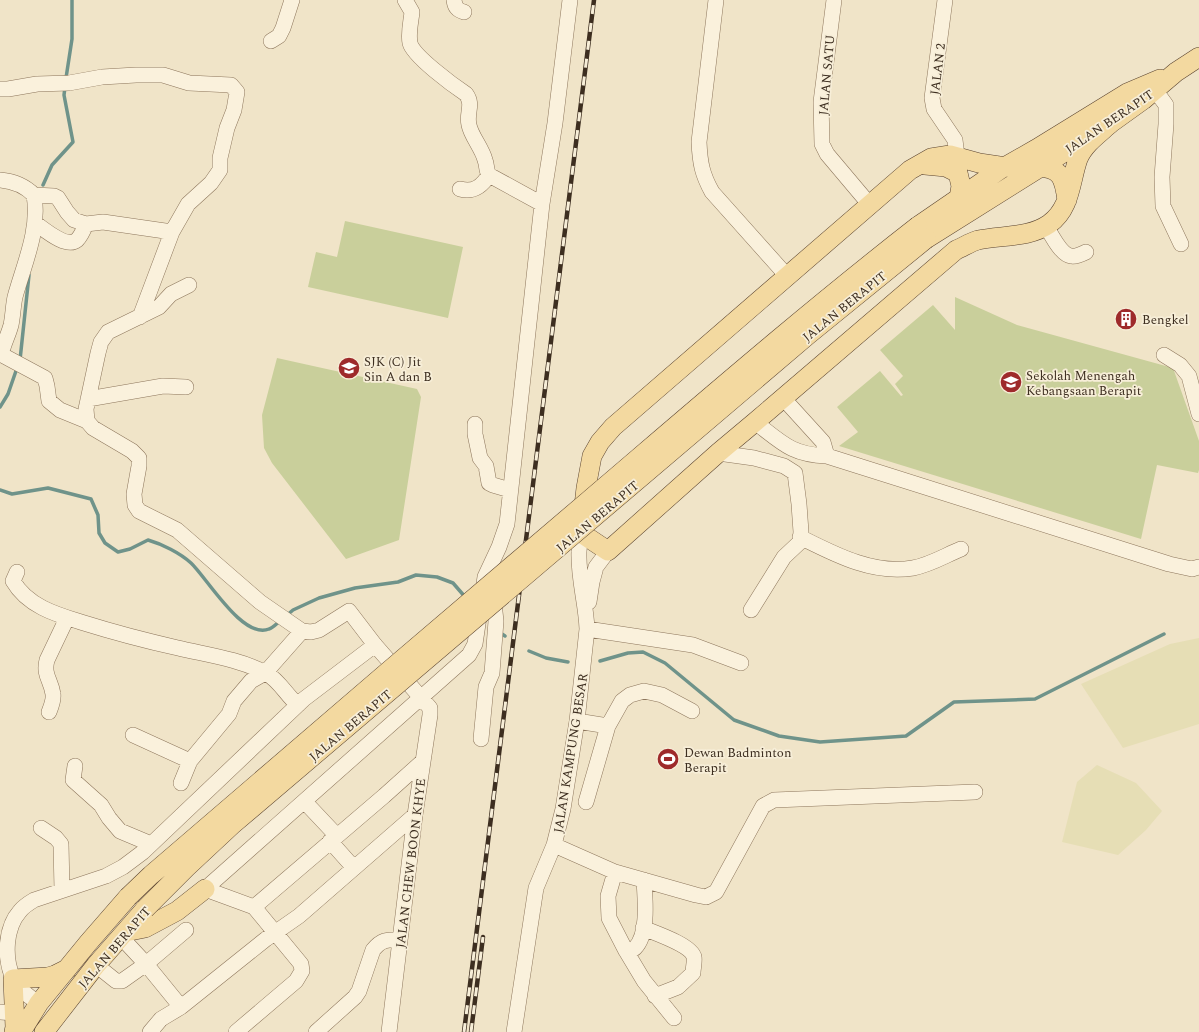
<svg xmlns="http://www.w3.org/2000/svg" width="1199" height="1032" viewBox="0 0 1199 1032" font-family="Spectral,serif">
  <rect width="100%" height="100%" fill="#f0e4c8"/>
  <!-- farmland -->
  <path fill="#e6deb5" d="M 1199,638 L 1199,724 L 1123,748 L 1081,684 L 1170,644 Z
    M 1097,765 L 1136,783 L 1162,811 L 1146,830 L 1118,855 L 1062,842 L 1077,782 Z"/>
  <!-- green -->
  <path fill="#c9cf9b" d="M 345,221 L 463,247 L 448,318 L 308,287 L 316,252 L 337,257 Z
    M 955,297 L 1017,325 L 1173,368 L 1199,441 L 1199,470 L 1198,473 L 1157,465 L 1141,539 L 839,446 L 858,432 L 837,407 L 880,371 L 901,396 L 903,395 L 895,384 L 903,376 L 880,350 L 933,305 L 955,330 Z
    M 277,358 L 417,389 L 421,397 L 399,540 L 346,559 L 272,463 L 264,448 L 262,415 Z"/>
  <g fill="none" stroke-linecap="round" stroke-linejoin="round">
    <!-- stream -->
    <path stroke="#6f938a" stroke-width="3.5" d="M 66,78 L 72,39 L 72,0
      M 43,185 L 52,165 L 73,142 L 64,95 L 65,87
      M 20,360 L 29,275
      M 0,407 L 8,394 L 17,368
      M 0,490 L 12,494 L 48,488 L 91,499 L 98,515 L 99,533 L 105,543 L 118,552 L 130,549 L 148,540 C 162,544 180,553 191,563 C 207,578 243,640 269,629 C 273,628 277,623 281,620
      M 286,616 L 293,610 L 319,598 L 355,588 L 398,582 L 416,575 L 437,577 L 453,583 L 466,598
      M 499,632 L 505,636
      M 529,651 L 546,658 L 568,662
      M 600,661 L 628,653 L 643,652 L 665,663 L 734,720 L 779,736 L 820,742 L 906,736 L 954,702 L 1035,699 L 1164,634"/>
    <!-- minor casing -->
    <g stroke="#8d765c" stroke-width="16">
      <path id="minor" d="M 405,0 L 412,12 C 411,22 408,33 410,43 C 413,56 454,86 466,94 C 474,105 466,113 469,125 C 471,136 482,148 485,160 C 487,165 486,170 489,175 L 542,204
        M 454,0 C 455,7 457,10 464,12
        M 716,0 L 699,142 C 700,163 702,174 712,192 L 787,276
        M 834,0 L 821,102 L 822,144 L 827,154 L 870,205
        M 945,0 L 932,98 L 934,109 L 955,140 L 957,156
        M 271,41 L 279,36 L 283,28 L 292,0
        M 0,89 L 8,89 L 37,84 L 69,83 L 102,77 L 136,75 L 163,75 L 189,83 L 231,85 L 237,92 L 234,110 L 227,128 L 220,158 L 220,170 L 211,183 L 188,204 L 172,232 L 103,222 L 86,224 L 74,220 L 67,212 L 58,198 L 54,196 L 34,195 C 25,186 12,181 0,180
        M 1155,90 L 1166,105 L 1166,124 L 1162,177 L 1163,206 L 1181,244
        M 460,189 C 474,193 482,186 489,175
        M 35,223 C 44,229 66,249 77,240 C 81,236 84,229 86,224
        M 1046,226 C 1051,234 1061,255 1071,256 C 1076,257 1082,254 1086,252
        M 140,317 L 172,232
        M 3,348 C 5,341 9,333 11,325 C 13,316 13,306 15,297 C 24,264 40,230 34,195
        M 1164,355 L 1180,365 L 1189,376 L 1199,414
        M 4,356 L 45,378 L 47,386 L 49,401 L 60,410 L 87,421 L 93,428 L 132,451 L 139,458 L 139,466 L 134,494 L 135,505 L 139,511 L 177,530 L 260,602 L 302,631 L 311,632 L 319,630 L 349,611 L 375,645 L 430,708 L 430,715 L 415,815 L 389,1032
        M 783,398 L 823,442 L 827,456
        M 88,399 L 163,386 L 186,387
        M 87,421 L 86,409 L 98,353 L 101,342 L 108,332 L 159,307 L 171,294 L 189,285
        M 755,422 C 782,443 792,455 827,456 L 1169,564 L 1192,569 L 1199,567
        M 475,424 L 475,434 L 480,458 L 486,466 L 489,483 L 493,485 L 510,490
        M 718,453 L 754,458 L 784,466 L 795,473 L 799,504 L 801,532 L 800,542 L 784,557 L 751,610
        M 800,537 C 834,554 873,575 913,568 C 930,565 946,555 961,549
        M 17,572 L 13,581 C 28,607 58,615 84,623 C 116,633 147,641 178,648 C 208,655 239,659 266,673 C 280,681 286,695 298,705
        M 589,602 L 592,582 L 596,567 L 608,551
        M 587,629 L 693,645 L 741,663
        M 49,712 C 51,707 54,700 53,694 C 51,680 43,675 47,660 L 67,618
        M 577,721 L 608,726 L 622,701 L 630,695 L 644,691 L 662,695 L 692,711
        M 133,735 L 190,761
        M 481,739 L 486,687 L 492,673 L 496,621 L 494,603
        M 75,766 L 73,780 L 101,805 L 109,818 L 120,831 L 151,844
        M 181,783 L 190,761 L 229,714 L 234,701 L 251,681 L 265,673 L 302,631
        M 305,802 L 337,836
        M 586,802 L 608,726
        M 41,828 L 56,838 L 61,844 L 62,890
        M 330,841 L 354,868
        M 554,845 L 615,872 L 696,895 L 706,897 L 716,892 L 763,806 L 774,800 L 975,792
        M 615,872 L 608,896 L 609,918 L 626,951 L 644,981 L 674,1018
        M 254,907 L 384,796 L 423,761
        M 643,928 C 655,933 691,945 694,957 C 695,961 693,968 693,973 L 678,987 L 655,996
        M 121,937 L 146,964 L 186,930
        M 626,951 C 629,950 633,950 635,948 C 649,934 645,899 644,880
        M 96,965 L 116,981 L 122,981 L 146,964 L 181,1007 L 161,1019 L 150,1032
        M 39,1003 C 29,997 18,989 13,978 C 4,958 5,928 20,911 C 24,906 29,903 34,900 L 106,876 L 123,867 L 143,852 L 304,699 L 375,645
        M 181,1007 L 266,939 L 299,916 L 415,815
        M 0,1012 L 15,1013
        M 236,1032 L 296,981 L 302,971 L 301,964 L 254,907 L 205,889 L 469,655 L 475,644 L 485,577 L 499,547 L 507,524 L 542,204 L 555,123 L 570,0
        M 316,1032 L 355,997 L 359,991 L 373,950 C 381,940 387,939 400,940
        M 514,1032 L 536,888 L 554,845 L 563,809 L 577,721 L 587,629 C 586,603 578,578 579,552 C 579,546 581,540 581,533"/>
    </g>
    <!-- major casing -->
    <g stroke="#5b4430" stroke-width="20">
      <path id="major" d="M 925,165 L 946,167 L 958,173 L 961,186 L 959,198
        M 1006,167 L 979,163 L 950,155 L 931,158 L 910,170 L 613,427 L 600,442 L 592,456 L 586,488 L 581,533 L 608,551 L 718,453 L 755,422 L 956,250 C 963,247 971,242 978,240 C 1002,235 1029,238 1049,224 C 1071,208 1070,182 1078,159 C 1084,144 1099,134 1111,123
        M 1038,167 C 1062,168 1064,179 1067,200
        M 918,226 L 1001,169 L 1036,149 L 1127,93 L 1160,79
        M 926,239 L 1111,123 L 1143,100 L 1176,72 L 1199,57
        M 125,932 L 145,928 L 177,911 L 205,889
        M 14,1032 L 15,1027 L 13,979 L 48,977 L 55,975 L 67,969
        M 21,1032 L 39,1003 L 88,943 L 128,897
        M 44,1032 L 96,965 L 145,909"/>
    </g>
    <!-- minor -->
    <use href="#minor" stroke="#faf1dc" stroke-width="15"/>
    <!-- major -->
    <use href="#major" stroke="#f3d9a0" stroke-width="19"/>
    <!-- rail casing -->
    <g stroke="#3d2e20" stroke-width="4.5">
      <path id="rail" d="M 464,1032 L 594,0
        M 471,1032 L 483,937"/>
    </g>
    <!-- rail -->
    <use href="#rail" stroke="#f7eed8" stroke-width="3" stroke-dasharray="9" stroke-linecap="butt"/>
    <!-- major-bridge casing -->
    <g stroke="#5b4430" stroke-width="20" stroke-linecap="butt">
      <path id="major-bridge" d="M 128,897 L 151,875 C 296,750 442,625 588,501 C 697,408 805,314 918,226
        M 145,909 L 187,867 L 232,825 L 808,335 L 926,239"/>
    </g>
    <!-- major-bridge -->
    <use href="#major-bridge" stroke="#f3d9a0" stroke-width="19"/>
  </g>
  <!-- icons -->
  <defs>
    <g id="building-disc" transform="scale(1.15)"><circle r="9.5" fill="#9e2a2b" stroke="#f7eed8"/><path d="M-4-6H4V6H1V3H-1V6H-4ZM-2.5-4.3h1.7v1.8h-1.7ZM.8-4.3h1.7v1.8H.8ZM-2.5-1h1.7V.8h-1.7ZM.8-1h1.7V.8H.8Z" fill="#fff"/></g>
    <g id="school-disc" transform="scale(1.15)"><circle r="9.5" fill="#9e2a2b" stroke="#f7eed8"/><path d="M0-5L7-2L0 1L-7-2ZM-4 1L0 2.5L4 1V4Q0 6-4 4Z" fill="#fff"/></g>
    <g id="stadium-disc" transform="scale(1.15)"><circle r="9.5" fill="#9e2a2b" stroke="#f7eed8"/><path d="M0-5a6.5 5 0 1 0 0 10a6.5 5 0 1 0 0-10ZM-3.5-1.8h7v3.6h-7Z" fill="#fff"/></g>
  </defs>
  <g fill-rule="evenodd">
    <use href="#building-disc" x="1126" y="319"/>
    <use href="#school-disc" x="349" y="368"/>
    <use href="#school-disc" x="1011" y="382"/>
    <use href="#stadium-disc" x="668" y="759"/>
  </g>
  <g text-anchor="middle" stroke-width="3.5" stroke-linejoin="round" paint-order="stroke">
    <!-- street labels -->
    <g font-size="13" fill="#3d2e20" stroke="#f7eed8">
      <text transform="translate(937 69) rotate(-83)" y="5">JALAN 2</text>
      <text transform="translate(826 75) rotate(-85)" y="5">JALAN SATU</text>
      <text transform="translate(1109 121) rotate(-34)" y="5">JALAN BERAPIT</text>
      <text transform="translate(844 306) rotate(-39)" y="5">JALAN BERAPIT</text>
      <text transform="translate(597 516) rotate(-40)" y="5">JALAN BERAPIT</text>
      <text transform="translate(350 725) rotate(-40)" y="5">JALAN BERAPIT</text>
      <text transform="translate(570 753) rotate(-81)" y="5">JALAN KAMPUNG BESAR</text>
      <text transform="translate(410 863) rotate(-83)" y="5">JALAN CHEW BOON KHYE</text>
      <text transform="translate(114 947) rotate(-49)" y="5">JALAN BERAPIT</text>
    </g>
    <!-- poi labels -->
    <g font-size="13" fill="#3d2e20" stroke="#f7eed8" text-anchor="start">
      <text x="1142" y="324">Bengkel</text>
      <text x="364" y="366">SJK (C) Jit<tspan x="364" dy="15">Sin A dan B</tspan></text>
      <text x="1026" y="380">Sekolah Menengah<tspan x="1026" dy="15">Kebangsaan Berapit</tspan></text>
      <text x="684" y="757">Dewan Badminton<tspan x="684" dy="15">Berapit</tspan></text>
    </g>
  </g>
</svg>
